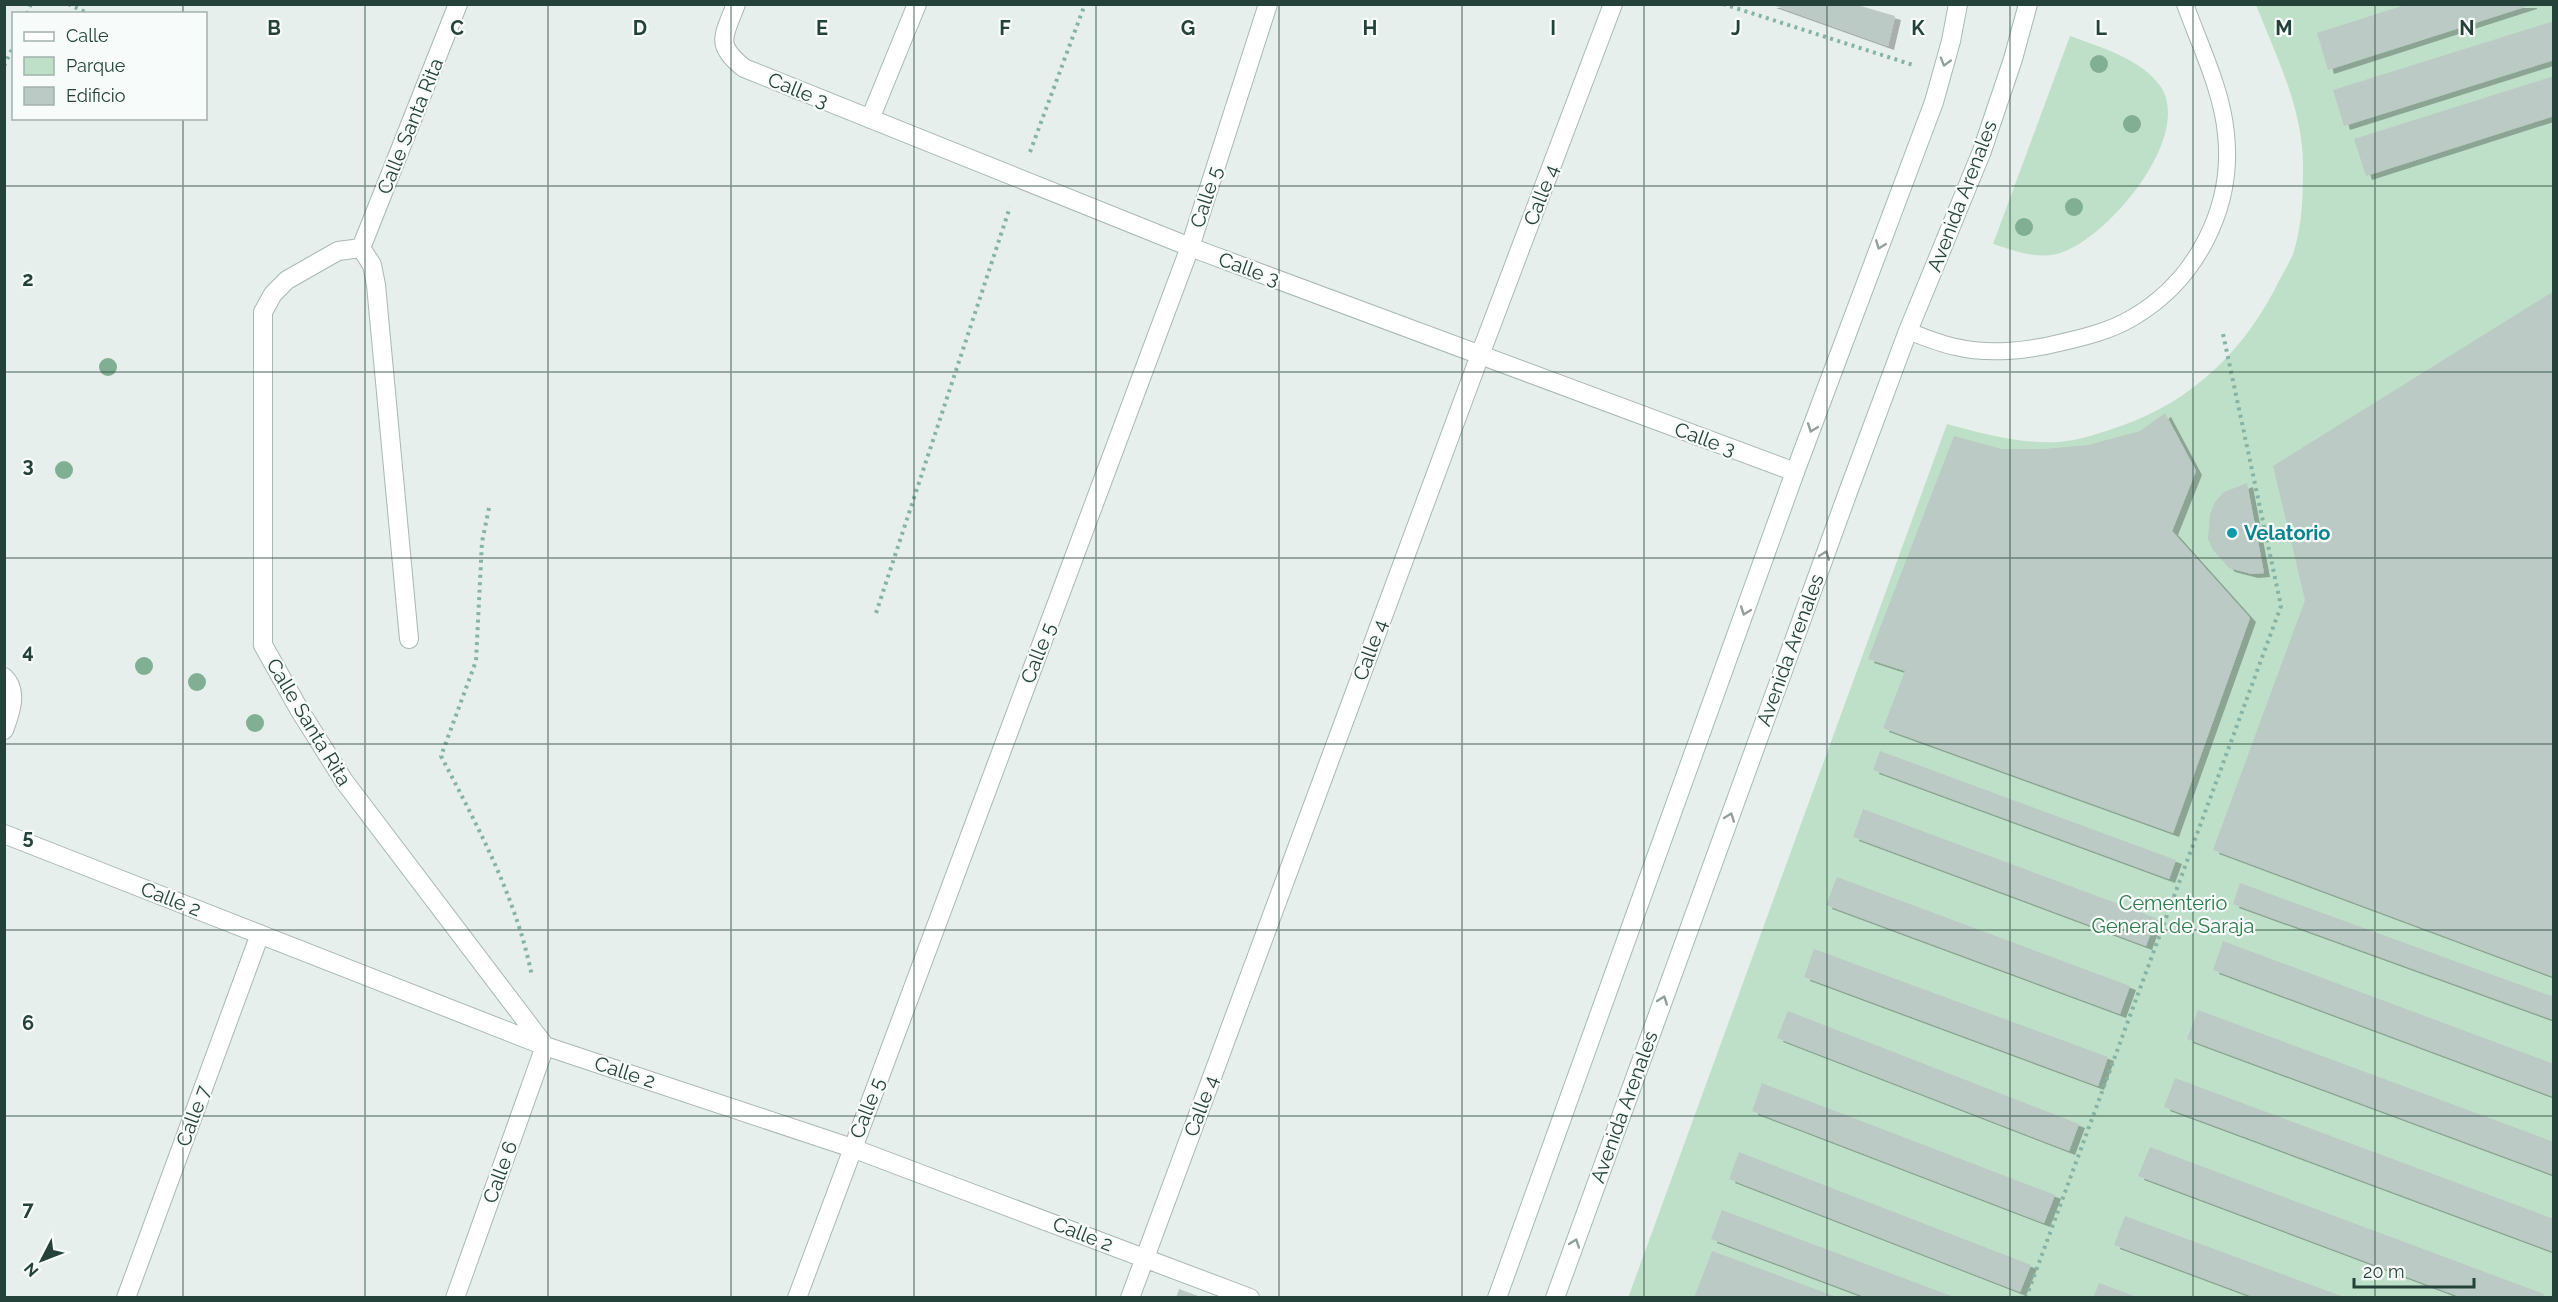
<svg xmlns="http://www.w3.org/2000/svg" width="2558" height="1302" viewBox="0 0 2558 1302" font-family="Raleway,sans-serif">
  <defs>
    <filter id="shadow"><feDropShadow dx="6" dy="4" stdDeviation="0" flood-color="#0004"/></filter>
  </defs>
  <rect width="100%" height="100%" fill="#e6efeb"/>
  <!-- green -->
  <path fill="#bfe0c8" d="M 2256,5 L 2553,5 L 2553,1297 L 1628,1298 L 1947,424 C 1983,434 2021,444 2059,442 C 2080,440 2101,433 2121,426 C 2193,401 2247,348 2280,279 C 2285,270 2291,260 2294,251 C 2302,226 2303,195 2303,169 C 2304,111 2277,58 2256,5 Z
    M 2070,36 C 2100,47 2142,59 2161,87 C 2193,138 2107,239 2060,253 C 2036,260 2016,251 1993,244 Z"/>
  <!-- building -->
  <path fill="#bbcac4" filter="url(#shadow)" d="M 1770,4 L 1854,4 L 1895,16 L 1888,46 Z
    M 2408,4 L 2531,4 L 2531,5 L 2328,70 L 2317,33 Z
    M 2554,21 L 2554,60 L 2344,126 L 2333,90 Z
    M 2554,76 L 2554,116 L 2366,176 L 2354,139 Z
    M 2554,291 L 2554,977 L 2213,850 L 2305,600 L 2273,466 Z
    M 2165,413 L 2196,471 L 2172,531 L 2250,618 L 2173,833 L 1883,728 L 1905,671 L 1868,659 L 1954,436 L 2002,449 L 2043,449 L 2088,445 L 2140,431 Z
    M 2247,483 L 2264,573 L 2252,574 L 2229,568 L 2213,550 L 2208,539 L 2210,514 L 2215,502 L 2224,492 Z
    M 1880,751 L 2176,860 L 2169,879 L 1873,770 Z
    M 1863,809 L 2156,918 L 2146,946 L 1853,837 Z
    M 1837,877 L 2130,986 L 2120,1014 L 1826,905 Z
    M 2240,883 L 2554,997 L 2554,1020 L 2233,904 Z
    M 2223,941 L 2554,1064 L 2554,1097 L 2213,970 Z
    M 1814,949 L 2108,1057 L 2098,1086 L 1804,977 Z
    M 2198,1010 L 2554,1142 L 2554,1175 L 2187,1039 Z
    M 1788,1011 L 2079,1124 L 2069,1151 L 1777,1038 Z
    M 2175,1078 L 2554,1219 L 2554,1252 L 2164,1107 Z
    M 1762,1083 L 2055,1195 L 2044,1223 L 1752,1111 Z
    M 2150,1147 L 2544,1294 L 2542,1298 L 2463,1298 L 2138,1176 Z
    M 1739,1152 L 2031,1265 L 2020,1292 L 1729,1179 Z
    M 1722,1210 L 1954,1297 L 1953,1298 L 1868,1298 L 1711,1239 Z
    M 2125,1216 L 2344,1297 L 2344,1298 L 2256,1298 L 2114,1245 Z
    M 1712,1251 L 1837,1297 L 1837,1298 L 1694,1298 Z
    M 2099,1283 L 2137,1297 L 2137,1298 L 2093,1298 Z
    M 1179,1289 L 1201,1297 L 1201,1298 L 1176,1298 Z"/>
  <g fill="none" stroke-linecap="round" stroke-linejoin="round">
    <!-- lane casing -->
    <g stroke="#a8b8b2" stroke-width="18">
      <path id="lane" d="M 1908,331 C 1924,337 1940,344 1956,347 C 1988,355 2027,351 2059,343 C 2085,337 2110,331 2132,318 C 2196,281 2234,208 2226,134 C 2222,90 2200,46 2185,4"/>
    </g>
    <!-- street casing -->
    <g stroke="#a8b8b2" stroke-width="20">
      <path id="street" d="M 736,4 C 724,36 714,44 744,68 L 1190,247 L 1795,472
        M 870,119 L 917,4
        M 361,248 L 338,251 L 287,280 L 273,294 L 263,312 L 263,645 L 300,711 L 344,781 L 545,1046 L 455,1298
        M 361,248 L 372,265 L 376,285 L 409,639
        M 361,248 L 458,4
        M 4,677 C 19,691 10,714 4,730
        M 4,834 L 545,1046 L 852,1148 L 1250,1298
        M 126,1298 L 260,934
        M 797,1298 L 1190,247 L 1268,4
        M 1130,1298 L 1480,355 L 1613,4"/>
    </g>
    <!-- secondary casing -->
    <g stroke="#a4bbb3" stroke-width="20">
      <path id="secondary" d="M 1497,1298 L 1795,472 L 1934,102 L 1951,41 L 1958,4
        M 1555,1298 L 1848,492 L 1908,331 L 1982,151 L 2013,59 L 2028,4"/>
    </g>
    <!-- path -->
    <path stroke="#86b3a5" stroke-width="4" stroke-dasharray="3 4.5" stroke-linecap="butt" d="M 68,4 L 90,14
      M 1723,4 L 1913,65
      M 27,14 L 31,4
      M 4,66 L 14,45
      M 1030,152 L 1085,4
      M 489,508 L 482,542 L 476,661 L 441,756 C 478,827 516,897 532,976
      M 876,613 L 1010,207
      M 2026,1298 L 2281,606 L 2223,334"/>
    <!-- lane -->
    <use href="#lane" stroke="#fff" stroke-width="16"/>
    <!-- street -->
    <use href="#street" stroke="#fff" stroke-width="18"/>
    <!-- secondary -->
    <use href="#secondary" stroke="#fff" stroke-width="18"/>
  </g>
  <!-- trees -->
  <g fill="#80af93">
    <circle cx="2099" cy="64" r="9"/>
    <circle cx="2132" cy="124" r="9"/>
    <circle cx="2074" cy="207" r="9"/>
    <circle cx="2024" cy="227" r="9"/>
    <circle cx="108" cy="367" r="9"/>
    <circle cx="64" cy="470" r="9"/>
    <circle cx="144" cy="666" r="9"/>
    <circle cx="197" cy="682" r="9"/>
    <circle cx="255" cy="723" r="9"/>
  </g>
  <!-- one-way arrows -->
  <defs><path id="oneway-chevron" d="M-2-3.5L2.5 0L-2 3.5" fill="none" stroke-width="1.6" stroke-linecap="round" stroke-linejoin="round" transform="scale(1.5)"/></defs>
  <g stroke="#92a09c">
    <use href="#oneway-chevron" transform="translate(1945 62) rotate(106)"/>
    <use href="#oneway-chevron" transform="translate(1880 245) rotate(111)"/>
    <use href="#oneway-chevron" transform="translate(1812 428) rotate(110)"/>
    <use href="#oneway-chevron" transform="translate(1825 555) rotate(-70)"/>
    <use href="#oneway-chevron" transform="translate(1745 611) rotate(110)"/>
    <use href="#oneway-chevron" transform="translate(1730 817) rotate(-70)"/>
    <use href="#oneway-chevron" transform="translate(1663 1000) rotate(-70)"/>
    <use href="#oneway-chevron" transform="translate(1575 1243) rotate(-70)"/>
  </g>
  <!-- grid -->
  <path fill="none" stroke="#24423a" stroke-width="1.5" stroke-opacity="0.55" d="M 183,4 L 183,14M 365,4 L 365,1298M 548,4 L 548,1298M 731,4 L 731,1298M 914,4 L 914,1298M 1096,4 L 1096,1298M 1279,4 L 1279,1298M 1462,4 L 1462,1298M 1644,4 L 1644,1298M 1827,4 L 1827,1298M 2010,4 L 2010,1298M 2193,4 L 2193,1298M 2375,4 L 2375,1298M 183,118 L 183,1298M 4,186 L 2554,186M 4,372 L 2554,372M 4,558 L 2554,558M 4,744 L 2554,744M 4,930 L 2554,930M 4,1116 L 2554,1116"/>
  <!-- markers -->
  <circle fill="#0f9aa8" stroke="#f7fbf9" stroke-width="2" cx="2232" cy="533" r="6"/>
  <g text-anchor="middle" stroke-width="4.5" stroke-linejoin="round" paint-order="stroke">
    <!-- street labels -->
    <g font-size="20" fill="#24423a" stroke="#f7fbf9">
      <text transform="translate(798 90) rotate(22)" y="7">Calle 3</text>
      <text transform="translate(410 126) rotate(-68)" y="7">Calle Santa Rita</text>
      <text transform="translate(1541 195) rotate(-69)" y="7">Calle 4</text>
      <text transform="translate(1962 196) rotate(-69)" y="7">Avenida Arenales</text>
      <text transform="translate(1206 197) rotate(-72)" y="7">Calle 5</text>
      <text transform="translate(1249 269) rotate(20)" y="7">Calle 3</text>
      <text transform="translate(1705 439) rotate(20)" y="7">Calle 3</text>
      <text transform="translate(1370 650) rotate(-70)" y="7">Calle 4</text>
      <text transform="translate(1790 650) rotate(-70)" y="7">Avenida Arenales</text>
      <text transform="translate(1038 653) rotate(-69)" y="7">Calle 5</text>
      <text transform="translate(309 722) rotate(59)" y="7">Calle Santa Rita</text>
      <text transform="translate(171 899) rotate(21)" y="7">Calle 2</text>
      <text transform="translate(625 1072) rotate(18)" y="7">Calle 2</text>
      <text transform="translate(1201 1106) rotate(-70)" y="7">Calle 4</text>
      <text transform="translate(1624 1107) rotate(-70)" y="7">Avenida Arenales</text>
      <text transform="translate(867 1108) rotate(-69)" y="7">Calle 5</text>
      <text transform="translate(193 1116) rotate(-70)" y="7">Calle 7</text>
      <text transform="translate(500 1172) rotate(-70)" y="7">Calle 6</text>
      <text transform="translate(1083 1234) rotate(21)" y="7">Calle 2</text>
    </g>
    <!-- culture labels -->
    <g font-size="20" font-weight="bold" fill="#0d838f" stroke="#f7fbf9" text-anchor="start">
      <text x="2244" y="540">Velatorio</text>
    </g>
    <!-- park labels -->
    <g font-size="20" fill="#2d7a4b" stroke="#f7fbf9">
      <text x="2173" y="910">Cementerio<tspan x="2173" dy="23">General de Saraja</tspan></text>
    </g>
  </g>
  <g font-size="20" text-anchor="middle" font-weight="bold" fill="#24423a" stroke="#f7fbf9" stroke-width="4.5" stroke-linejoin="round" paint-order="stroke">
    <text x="274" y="35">B</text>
    <text x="457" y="35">C</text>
    <text x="640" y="35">D</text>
    <text x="822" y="35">E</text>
    <text x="1005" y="35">F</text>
    <text x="1188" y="35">G</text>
    <text x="1370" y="35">H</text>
    <text x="1553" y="35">I</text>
    <text x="1736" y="35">J</text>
    <text x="1918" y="35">K</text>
    <text x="2101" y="35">L</text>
    <text x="2284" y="35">M</text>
    <text x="2467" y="35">N</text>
    <text x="28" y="286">2</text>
    <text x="28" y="472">3</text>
    <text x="28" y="658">4</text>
    <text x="28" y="844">5</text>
    <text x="28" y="1030">6</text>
    <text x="28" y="1216">7</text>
  </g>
  <!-- border -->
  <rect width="2558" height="1302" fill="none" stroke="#24423a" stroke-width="12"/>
  <!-- legend -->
  <rect x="12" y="12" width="195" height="108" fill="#f7fbf9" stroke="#a3b1ad" stroke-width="1.5"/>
  <rect x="24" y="32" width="30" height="9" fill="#ffffff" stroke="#a3b1ad" stroke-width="1.5"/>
  <text x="66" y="42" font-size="18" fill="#24423a">Calle</text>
  <rect x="24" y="57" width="30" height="18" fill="#bfe0c8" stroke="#a3b1ad" stroke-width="1.5"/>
  <text x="66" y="72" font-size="18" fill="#24423a">Parque</text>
  <rect x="24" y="87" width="30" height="18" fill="#bbcac4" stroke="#a3b1ad" stroke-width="1.5"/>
  <text x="66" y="102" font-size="18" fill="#24423a">Edificio</text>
  <!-- north arrow -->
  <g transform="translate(42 1260) rotate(228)" stroke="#f7fbf9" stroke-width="4.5" paint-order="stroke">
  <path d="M0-4.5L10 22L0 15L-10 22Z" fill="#24423a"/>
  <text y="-9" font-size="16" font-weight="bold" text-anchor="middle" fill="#24423a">N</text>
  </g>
  <!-- scale -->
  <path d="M2354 1278v9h120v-9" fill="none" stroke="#24423a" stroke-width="3"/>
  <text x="2363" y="1278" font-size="18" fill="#24423a" stroke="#f7fbf9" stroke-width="4.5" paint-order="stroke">20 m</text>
</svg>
